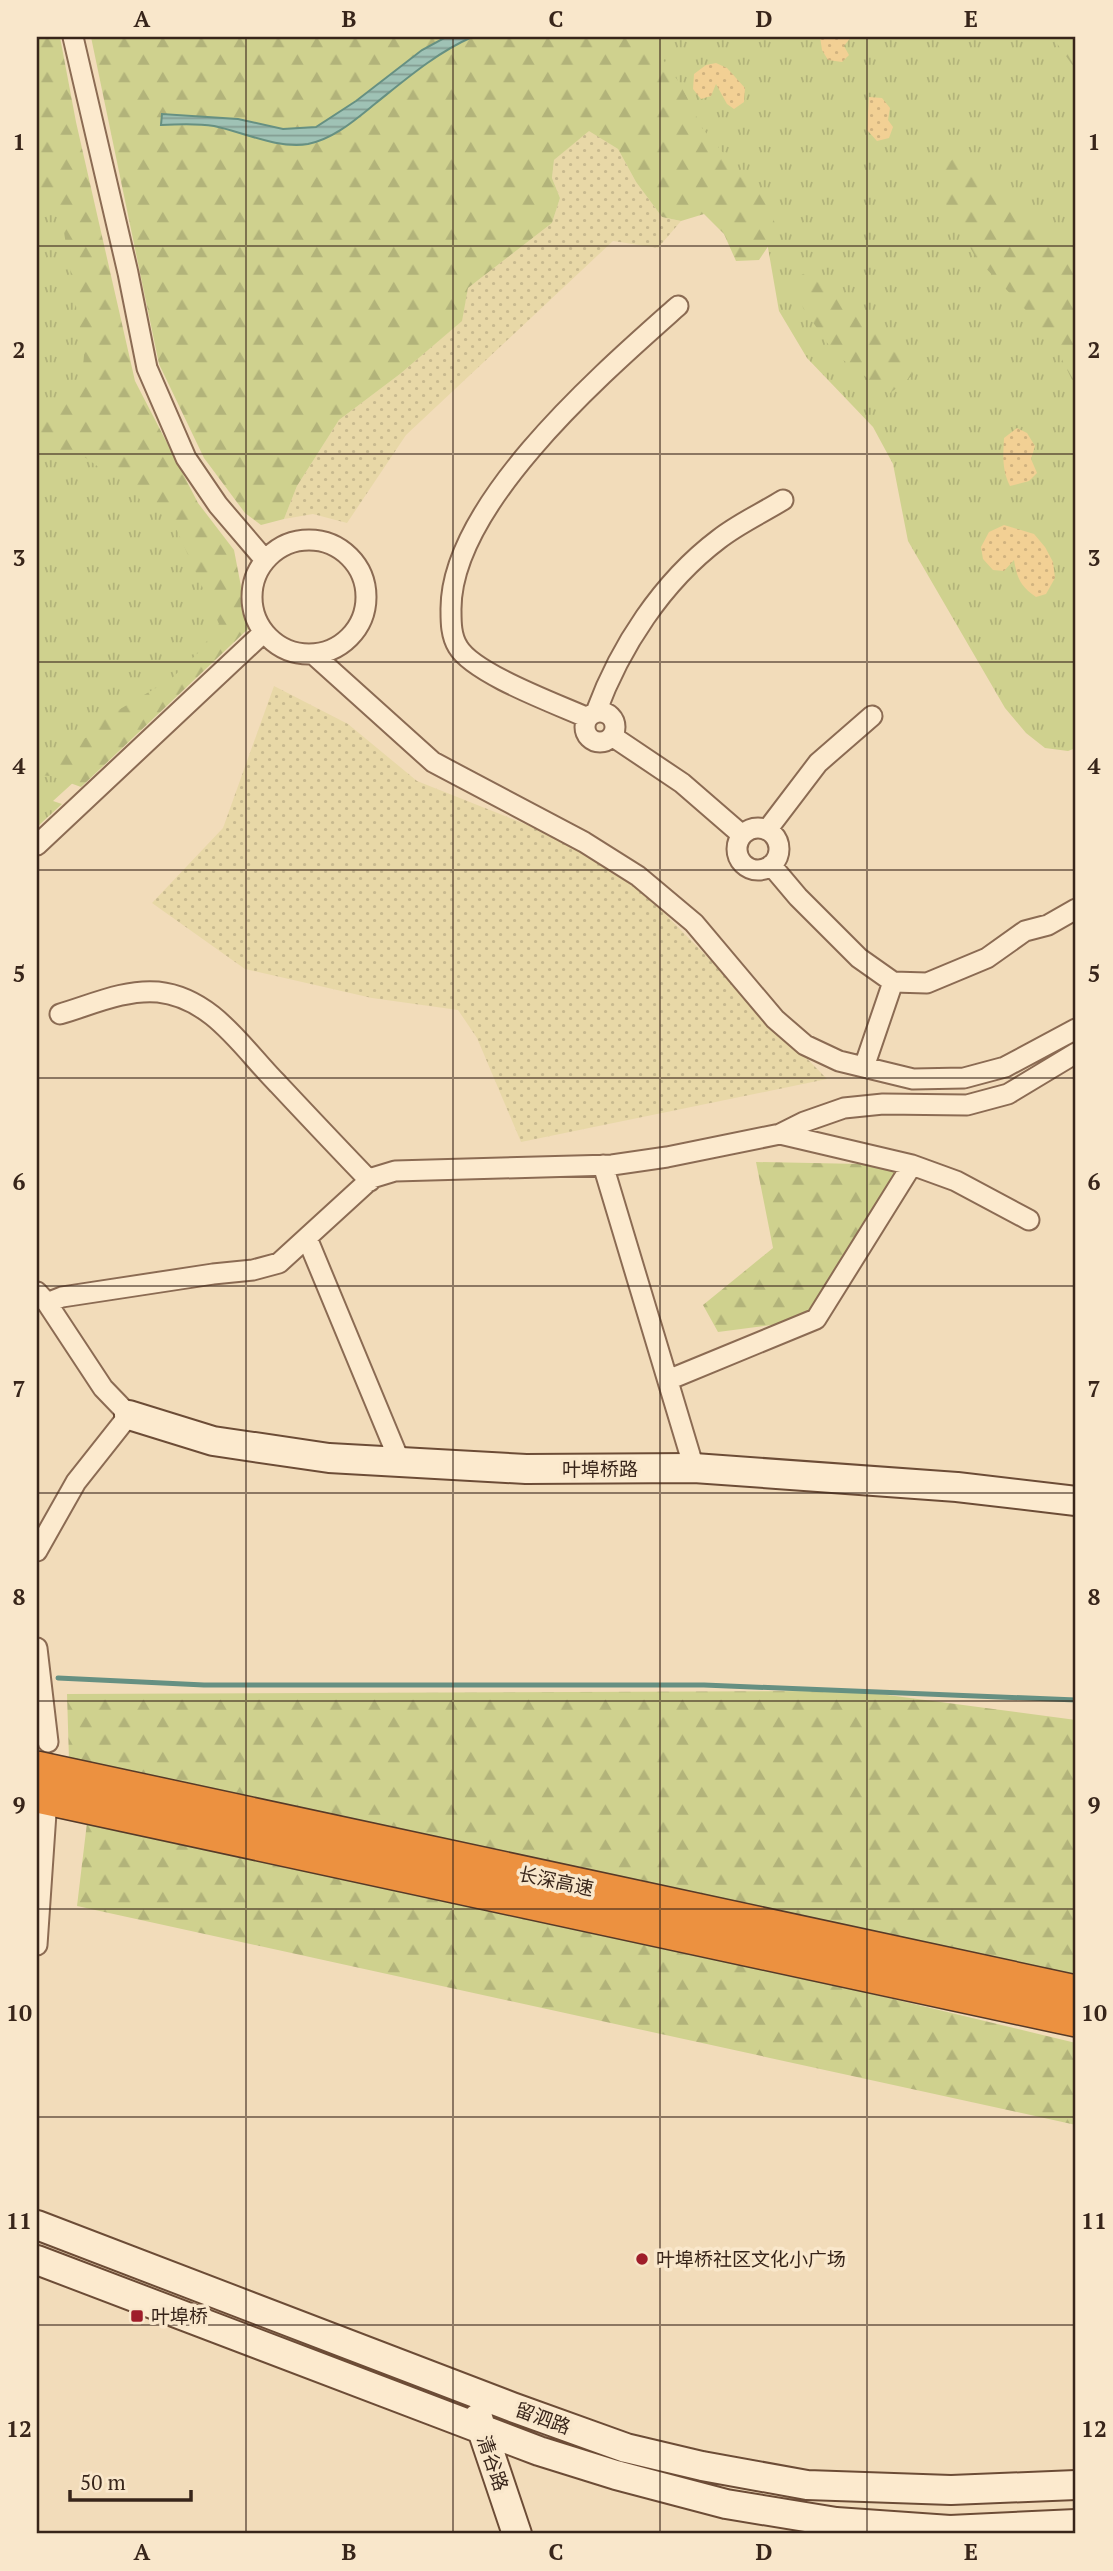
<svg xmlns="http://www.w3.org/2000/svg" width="1113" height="2571" viewBox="0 0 1113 2571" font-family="'PT Serif','Noto Sans SC',serif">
  <defs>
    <pattern id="farmland-dots" width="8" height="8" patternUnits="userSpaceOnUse" patternTransform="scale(1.75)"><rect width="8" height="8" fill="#e8d8a7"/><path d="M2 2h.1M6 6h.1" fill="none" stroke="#c8b98f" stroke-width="1.8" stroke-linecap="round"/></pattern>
    <pattern id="grass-tufts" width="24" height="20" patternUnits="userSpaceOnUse" patternTransform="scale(1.75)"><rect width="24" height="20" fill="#cfd18e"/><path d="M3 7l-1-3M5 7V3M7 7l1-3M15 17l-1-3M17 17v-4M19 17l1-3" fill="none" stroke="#b2b37a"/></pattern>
    <pattern id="forest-firs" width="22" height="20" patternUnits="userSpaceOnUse" patternTransform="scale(1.75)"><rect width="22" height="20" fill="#cfd18e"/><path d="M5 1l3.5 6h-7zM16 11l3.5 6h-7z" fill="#b2b37a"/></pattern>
    <pattern id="sand-dots" width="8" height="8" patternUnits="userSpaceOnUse" patternTransform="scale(1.75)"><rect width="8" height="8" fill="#f2d094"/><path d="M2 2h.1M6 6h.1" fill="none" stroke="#d0b27f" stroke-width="1.8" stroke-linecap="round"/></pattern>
    <pattern id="water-rules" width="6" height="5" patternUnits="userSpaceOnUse" patternTransform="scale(1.75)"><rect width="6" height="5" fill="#9fc2b5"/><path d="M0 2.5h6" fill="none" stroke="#839d92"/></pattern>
  </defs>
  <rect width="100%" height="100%" fill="#f2dcba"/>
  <!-- farmland -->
  <path fill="url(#farmland-dots)" d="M 589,130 L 618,149 L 636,182 L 662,217 L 681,221 L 658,248 L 613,241 L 406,435 L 347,523 L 313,514 L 284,519 L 297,486 L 339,420 L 400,374 L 461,321 L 468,288 L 552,223 L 560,198 L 552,178 L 554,160 Z
    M 274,686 L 348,724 L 417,781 L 610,858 L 827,1079 L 521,1142 L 477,1038 L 458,1010 L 372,998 L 245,969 L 152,903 L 223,828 Z"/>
  <!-- grass -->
  <path fill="url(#grass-tufts)" d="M 37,37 L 43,37 L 128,387 L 241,630 L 53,801 L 62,804 L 37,827 Z
    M 593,37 L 1076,37 L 1076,748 L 1068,751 L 1045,748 L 1026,733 L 1005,708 L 908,541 L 893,464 L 873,427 L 807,358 L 779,311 L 764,225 Z"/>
  <!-- forest -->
  <path fill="url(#forest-firs)" d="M 37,37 L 60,37 L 76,122 L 135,381 L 198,503 L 234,550 L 249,628 L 81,787 L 51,776 L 37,775 L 37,755 L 88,737 L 88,728 L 171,679 L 199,652 L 219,624 L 166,506 L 145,506 L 120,474 L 100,468 L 86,458 L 66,456 L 46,448 L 39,434 L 39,417 C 60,396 83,387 84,355 L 63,226 L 46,201 L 37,198 Z
    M 91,37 L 643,37 L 654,47 L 681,85 L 702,128 L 745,179 L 769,200 L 777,233 L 759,260 L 736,261 L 724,234 L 704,214 L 681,221 L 662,217 L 636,182 L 618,149 L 589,131 L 554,160 L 552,178 L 560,198 L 552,223 L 468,288 L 462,321 L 400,374 L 339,420 L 297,486 L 284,519 L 261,525 L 245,513 L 204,458 L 159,364 Z
    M 1053,37 L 1076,37 L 1076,70 L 1053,38 Z
    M 953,159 L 1066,246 L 1076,258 L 1076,388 L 1055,345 L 1024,308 L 976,258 L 942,197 L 939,170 Z
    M 812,269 L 832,287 L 855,300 L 884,328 L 906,351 L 913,375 L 889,394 L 835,354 L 803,308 L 798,277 Z
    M 756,1162 L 912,1165 L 816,1319 L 718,1332 L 703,1305 L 773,1248 Z
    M 857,1691 L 1076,1720 L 1076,1978 L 69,1760 L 67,1694 Z
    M 89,1806 L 1076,2043 L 1076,2125 L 77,1906 Z"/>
  <!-- sand -->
  <path fill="url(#sand-dots)" d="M 820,37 L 851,37 L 844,46 L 849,55 L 842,62 L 828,60 L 822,50 Z
    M 716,63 L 727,68 L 745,88 L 744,102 L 734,109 L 727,104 L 716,84 L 711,96 L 701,99 L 693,89 L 694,74 L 706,65 Z
    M 869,97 L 882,98 L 890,108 L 888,120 L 893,127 L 889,138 L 877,141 L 867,130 Z
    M 1017,428 L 1027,433 L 1035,446 L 1031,459 L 1037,473 L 1029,481 L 1010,486 C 1002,470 1003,456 1004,438 Z
    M 1004,525 L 1034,534 L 1045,547 L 1053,562 L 1055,578 L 1046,594 L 1036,597 C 1020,586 1017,578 1014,560 L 1004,571 L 993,570 L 983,559 L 981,547 L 989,532 Z"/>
  <!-- water -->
  <path fill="url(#water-rules)" stroke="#669082" stroke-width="2" d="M 446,37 L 472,37 C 436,53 406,79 376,103 C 356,119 334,139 308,144 C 277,149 243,132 214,126 C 196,123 178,124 161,125 L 162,114 L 238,119 L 283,129 L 316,127 L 356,101 L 422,50 Z"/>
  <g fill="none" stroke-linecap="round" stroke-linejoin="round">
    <!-- stream -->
    <path stroke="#669082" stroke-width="5" d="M 58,1678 L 204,1685 L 704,1685 L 1076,1700"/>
    <!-- street casing -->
    <g stroke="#8b6b53" stroke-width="23">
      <path id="street" d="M 73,37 L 128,273 L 147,368 L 186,458 L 218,505 L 265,560
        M252 597a57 57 0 1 1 114 0a57 57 0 1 1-114 0Z
        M 313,654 L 433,762 L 584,842 L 638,876 L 694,923 L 775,1019 L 805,1045 L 839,1061 L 913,1079 L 964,1078 L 1005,1067 L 1076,1029
        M 596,712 C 620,647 662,582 719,539 C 738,524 762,513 783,500
        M585 727a15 15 0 1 1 30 0a15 15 0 1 1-30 0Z
        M 588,718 C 557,704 474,674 458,647 C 451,636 451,622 451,611 C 449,505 605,371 678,306
        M 612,736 L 682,783 L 742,835
        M737 849a21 21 0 1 1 42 0a21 21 0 1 1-42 0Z
        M 767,830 L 818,763 L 872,716
        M 37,845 L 264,632
        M 771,865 L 798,897 L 859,958 L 893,982 L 927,983 L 987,958 L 1025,931 L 1048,925 L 1076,909
        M 60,1014 C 91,1005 125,989 158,992 C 213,998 243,1049 278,1084 C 308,1116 339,1149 370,1181
        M 864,1067 L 893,982
        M 780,1134 L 912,1165 L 956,1181 L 1029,1220
        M 603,1165 L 694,1468
        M 307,1238 L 400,1462
        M 37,1292 L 47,1303 L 103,1388 L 129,1415 L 76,1482 L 37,1551
        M 47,1303 L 62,1297 L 213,1274 L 253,1270 L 279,1263 L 372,1178 L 395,1171 L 612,1165 L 667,1157 L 780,1134 L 804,1122 L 844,1108 L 883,1104 L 967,1105 L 1008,1094 L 1076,1053
        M 668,1380 L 816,1319 L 912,1165
        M 37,1648 L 48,1742
        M 37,1945 L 46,1813"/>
    </g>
    <!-- secondary casing -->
    <g stroke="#6c4c36" stroke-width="32">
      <path id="secondary" d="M 129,1415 L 213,1441 L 329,1458 L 526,1469 L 694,1468 L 957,1487 L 1076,1501
        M 37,2225 L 512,2407 L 626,2448 L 702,2466 L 807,2485 L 951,2490 L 1076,2485
        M 37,2260 L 539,2451 L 616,2475 L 726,2504 L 836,2522 L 950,2530 L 1076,2524
        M 478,2418 L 517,2534"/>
    </g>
    <!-- highway casing -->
    <g stroke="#573a28" stroke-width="38">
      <path id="highway" d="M 37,1769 L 1076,1993
        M 37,1795 L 1076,2019"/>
    </g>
    <!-- street -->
    <use href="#street" stroke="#fceace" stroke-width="19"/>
    <!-- secondary -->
    <use href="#secondary" stroke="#fceace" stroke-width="28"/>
    <!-- highway -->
    <use href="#highway" stroke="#ec9140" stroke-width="35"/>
  </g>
  <!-- grid -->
  <path fill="none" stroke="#38251a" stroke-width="2" stroke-opacity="0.55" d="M 246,37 L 246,2534M 453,37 L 453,2534M 660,37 L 660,2534M 867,37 L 867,2534M 37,246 L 1076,246M 37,454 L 1076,454M 37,662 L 1076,662M 37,870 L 1076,870M 37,1078 L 1076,1078M 37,1286 L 1076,1286M 37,1493 L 1076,1493M 37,1701 L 1076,1701M 37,1909 L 1076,1909M 37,2117 L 1076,2117M 37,2325 L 1076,2325"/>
  <!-- markers -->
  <g fill="#9f1d2a" stroke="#f9e7cb" stroke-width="2.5">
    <circle cx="642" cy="2259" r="7"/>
    <rect x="130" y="2309" width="14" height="14" rx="3.5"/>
  </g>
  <g text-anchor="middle" stroke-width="7" stroke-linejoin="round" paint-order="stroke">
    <!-- street labels -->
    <g font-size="19" fill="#38251a" stroke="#f9e7cb">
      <text x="600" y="1476">叶埠桥路</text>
      <text transform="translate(556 1881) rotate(12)" y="7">长深高速</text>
      <text transform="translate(543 2418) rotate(20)" y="7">留泗路</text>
      <text transform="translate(493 2463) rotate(71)" y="7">清谷路</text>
    </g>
    <!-- poi labels -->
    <g font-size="19" fill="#38251a" stroke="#f9e7cb" text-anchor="start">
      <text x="656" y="2266">叶埠桥社区文化小广场</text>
      <text x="151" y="2323">叶埠桥</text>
    </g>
  </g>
  <!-- border -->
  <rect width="1113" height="2571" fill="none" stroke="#f9e7cb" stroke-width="77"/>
  <!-- scale -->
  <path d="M70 2490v10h121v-10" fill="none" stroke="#38251a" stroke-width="3.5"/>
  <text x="80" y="2490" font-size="21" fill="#38251a" stroke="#f9e7cb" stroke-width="5" paint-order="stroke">50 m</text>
  <rect x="38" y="38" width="1036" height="2494" fill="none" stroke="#38251a" stroke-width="2.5"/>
  <g font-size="23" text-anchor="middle" font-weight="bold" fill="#38251a">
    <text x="142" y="27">A</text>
    <text x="349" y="27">B</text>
    <text x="556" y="27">C</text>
    <text x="764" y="27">D</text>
    <text x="971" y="27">E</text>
    <text x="19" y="150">1</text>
    <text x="1094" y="150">1</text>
    <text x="19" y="358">2</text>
    <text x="1094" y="358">2</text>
    <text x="19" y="566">3</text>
    <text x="1094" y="566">3</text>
    <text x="19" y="774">4</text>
    <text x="1094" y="774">4</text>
    <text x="19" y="982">5</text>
    <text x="1094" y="982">5</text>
    <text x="19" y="1190">6</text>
    <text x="1094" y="1190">6</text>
    <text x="19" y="1397">7</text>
    <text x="1094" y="1397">7</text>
    <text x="19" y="1605">8</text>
    <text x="1094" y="1605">8</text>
    <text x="19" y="1813">9</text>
    <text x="1094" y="1813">9</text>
    <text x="19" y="2021">10</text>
    <text x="1094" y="2021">10</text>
    <text x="19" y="2229">11</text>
    <text x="1094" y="2229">11</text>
    <text x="19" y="2437">12</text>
    <text x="1094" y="2437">12</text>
    <text x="142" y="2560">A</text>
    <text x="349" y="2560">B</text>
    <text x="556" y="2560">C</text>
    <text x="764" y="2560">D</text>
    <text x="971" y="2560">E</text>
  </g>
</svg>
